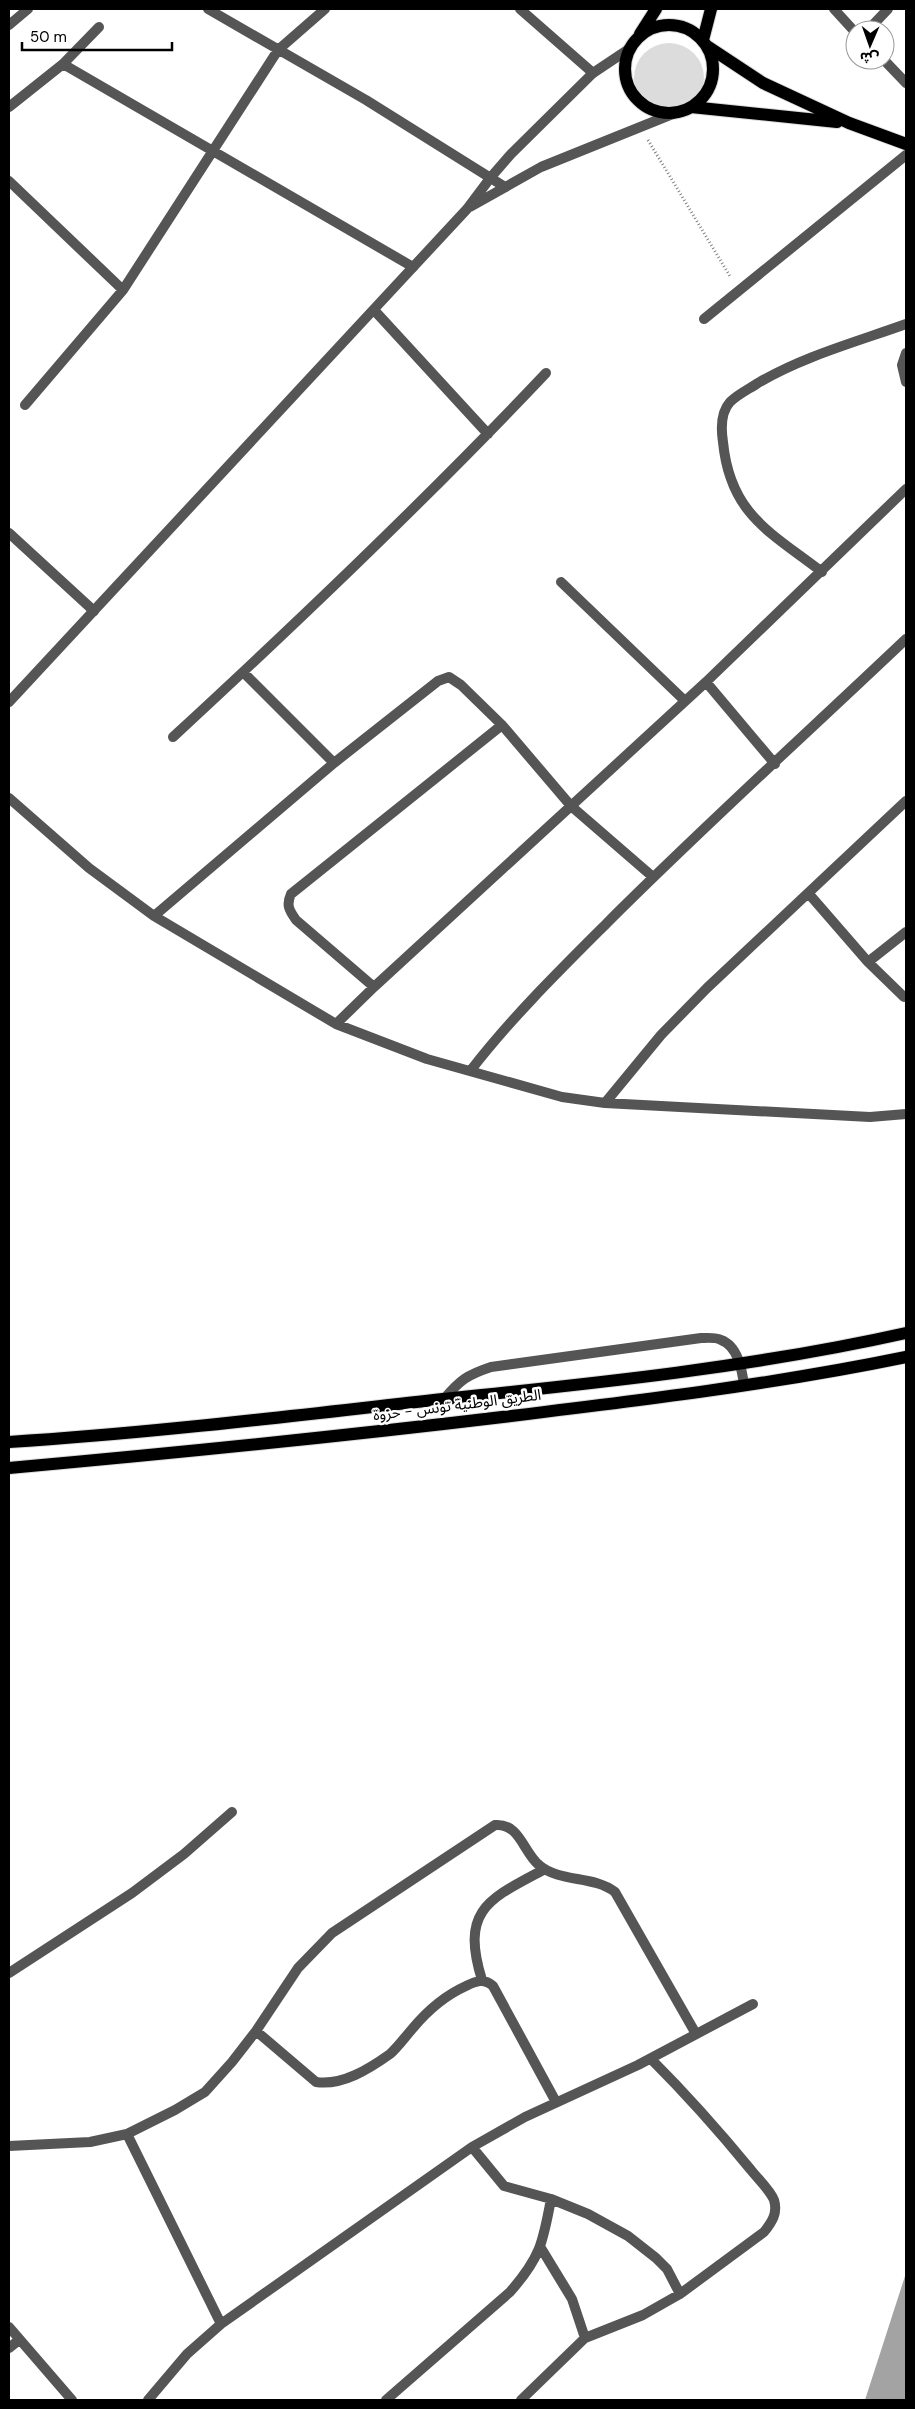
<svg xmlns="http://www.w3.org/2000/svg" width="915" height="2409" viewBox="0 0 915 2409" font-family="'DM Sans','Noto Sans Arabic',sans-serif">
  <rect width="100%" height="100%" fill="#fff"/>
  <!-- green -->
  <path fill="#dcdcdc" d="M634 78a35 35 0 1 1 70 0a35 35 0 1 1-70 0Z"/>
  <!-- water -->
  <path fill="#a3a3a3" d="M 906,2273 L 906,2400 L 865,2400 Z"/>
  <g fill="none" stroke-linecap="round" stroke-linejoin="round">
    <!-- primary casing -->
    <g stroke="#dbdbdb" stroke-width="14">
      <path id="primary" d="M625 69a44 44 0 1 1 88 0a44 44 0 1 1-88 0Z
        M 640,34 L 656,9
        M 703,40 L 711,9
        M 707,46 L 763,83 L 849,123 L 906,144
        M 691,107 L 837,122
        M 9,1442 C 154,1433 298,1415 443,1399 C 598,1383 754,1367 906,1333
        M 9,1468 C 176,1453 344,1436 511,1416 C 643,1400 775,1384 906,1357"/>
    </g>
    <!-- path -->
    <path stroke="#777" stroke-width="3" stroke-dasharray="1 2.5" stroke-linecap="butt" d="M 648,140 L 731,278"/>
    <!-- service -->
    <path stroke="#555" stroke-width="10" d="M 444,1399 C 460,1380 467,1375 491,1367 L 701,1338 C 707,1338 716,1337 721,1340 C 738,1346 742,1370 744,1385"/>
    <!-- minor -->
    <path stroke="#555" stroke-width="10" d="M 208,9 L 366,100 L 505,187
      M 520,9 L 593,73
      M 834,9 L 855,32
      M 9,25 L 28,9
      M 868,30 L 888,9
      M 884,60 L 906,83
      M 63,64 L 413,267
      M 9,107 L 63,64 L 99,27
      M 9,181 L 123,290
      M 374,310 L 488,434
      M 704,319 L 906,155
      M 906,353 L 902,365 L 906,382
      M 25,405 L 123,290 L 278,50 L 325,9
      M 9,533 L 94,611
      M 822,572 C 770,532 730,514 723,442 C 721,429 720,413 730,402 C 738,394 749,389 758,383 C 804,356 856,342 906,324
      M 561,582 L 685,701
      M 243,672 L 334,763
      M 706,682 L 775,764
      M 173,737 C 301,619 427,499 546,373
      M 9,798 L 89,868 L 154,916 L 336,1024 L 427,1059 L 562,1097 L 605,1103 L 870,1117 L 906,1114
      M 809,894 L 868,962 L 904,997
      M 154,916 L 334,763 L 438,681 L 449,677 L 461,685 L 502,725 L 571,806 L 653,877
      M 868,962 L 906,932
      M 374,987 L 296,920 C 289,910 286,905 291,894 L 502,725
      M 336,1024 L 374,987 L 706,682 L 906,489
      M 471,1070 C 512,1017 560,970 607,923 C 704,826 807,733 906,639
      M 605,1103 L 661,1035 L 707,988 L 906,801
      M 9,1973 L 132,1893 L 184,1854 L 232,1812
      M 482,1980 C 460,1909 489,1899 545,1869
      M 256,2031 L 316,2082 C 342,2086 369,2069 390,2054 C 398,2047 405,2037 413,2028 C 428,2010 444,1996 466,1986 C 476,1981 484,1978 493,1986 L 556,2102
      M 127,2134 L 221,2324
      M 9,2146 L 90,2142 L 127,2134 L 175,2110 L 205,2092 L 232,2062 L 256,2031 L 298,1968 L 332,1933 L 495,1825 C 520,1823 523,1852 539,1865 C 560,1883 593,1875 615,1892 L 696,2034
      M 472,2147 L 504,2186 L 551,2199 L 588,2214 L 628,2236 L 656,2258 L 667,2269 L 680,2294
      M 9,2327 L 72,2400
      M 585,2338 L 643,2315 L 680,2294 L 764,2232 C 772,2222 778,2213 774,2200 C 770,2190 758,2179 751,2170 C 719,2131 686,2094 651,2059
      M 9,2348 L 19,2340
      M 148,2400 L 187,2354 L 221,2324 L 472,2147 L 525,2117 L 638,2065 L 753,2004
      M 386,2400 L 510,2292 C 540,2258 543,2243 551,2199
      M 521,2400 L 585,2338 L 572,2299 L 541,2248"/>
    <!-- tertiary -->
    <path stroke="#555" stroke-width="10" d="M 470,207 L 541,167 L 675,113
      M 9,702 L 467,209 L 491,177 L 511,154 L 593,73 L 629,49"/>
    <!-- primary -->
    <use href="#primary" stroke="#000" stroke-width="12"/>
  </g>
  <g text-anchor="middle" stroke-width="5" stroke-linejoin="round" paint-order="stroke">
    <!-- street labels -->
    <g font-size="15" fill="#000" stroke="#fff">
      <text transform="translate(457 1405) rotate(-7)" y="5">الطريق الوطنية تونس - حزوة</text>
    </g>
  </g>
  <!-- border -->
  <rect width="915" height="2409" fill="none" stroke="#000000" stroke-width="20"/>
  <!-- north arrow -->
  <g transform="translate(870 45) rotate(182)"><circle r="24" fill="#ffffff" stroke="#999999"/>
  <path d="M0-4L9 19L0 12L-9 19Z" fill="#000000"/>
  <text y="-8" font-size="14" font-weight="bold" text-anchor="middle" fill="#000000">ش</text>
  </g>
  <!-- scale -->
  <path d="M22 42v8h150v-8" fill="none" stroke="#000000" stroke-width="2.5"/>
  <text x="30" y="42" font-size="15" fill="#000000" stroke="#ffffff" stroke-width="4" paint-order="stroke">50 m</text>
</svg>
